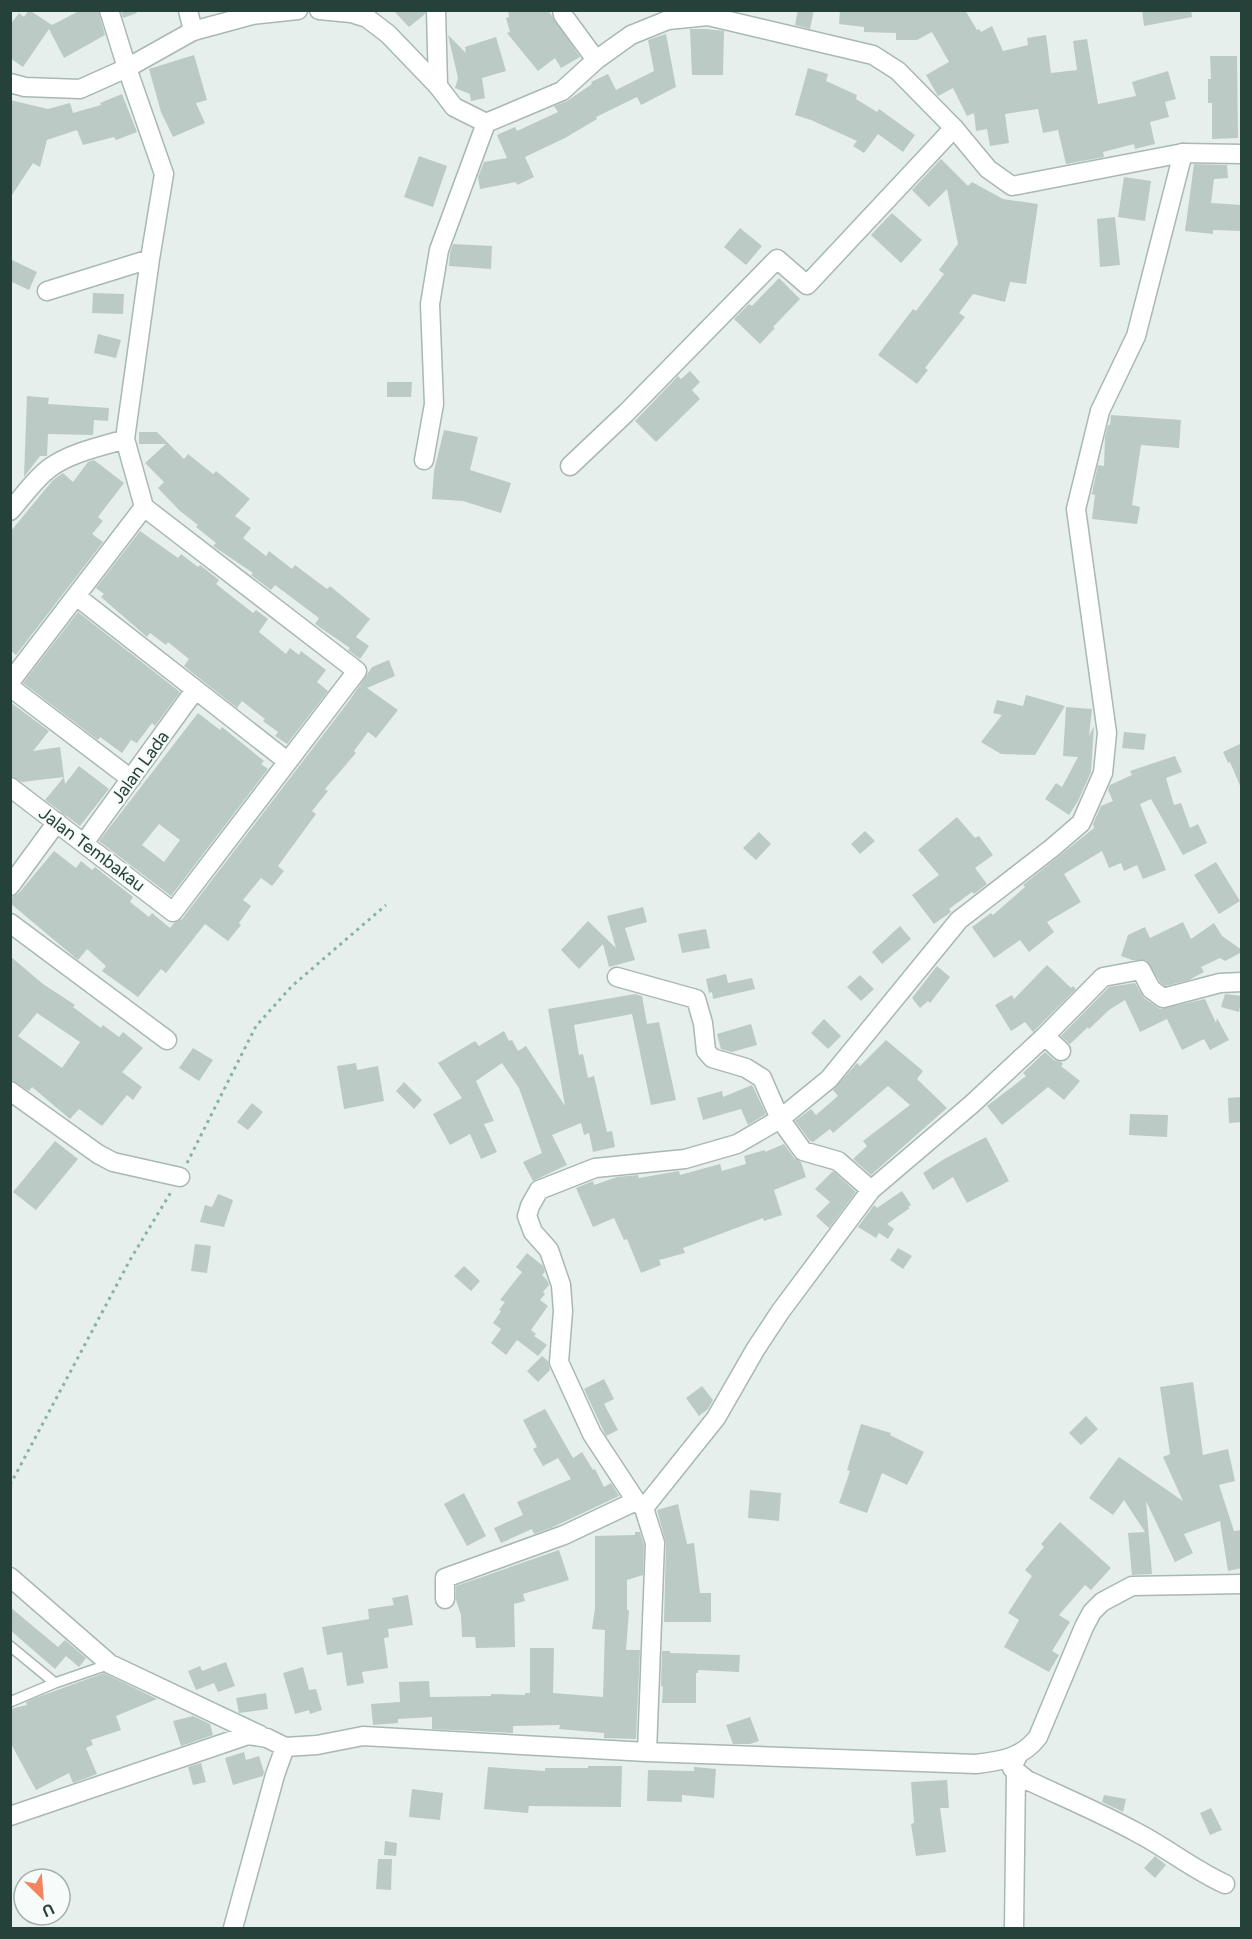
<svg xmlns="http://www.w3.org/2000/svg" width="1252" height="1939" viewBox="0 0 1252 1939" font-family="Figtree,sans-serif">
  <rect width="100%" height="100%" fill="#e6efeb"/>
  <!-- building -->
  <path fill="#bbcac4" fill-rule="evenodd" d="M 29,10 L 52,25 L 50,26 L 81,10 L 98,10 L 105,35 L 64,58 L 49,29 L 23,67 L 10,58 L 10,25 L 19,13 L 24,17 Z
    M 121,10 L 136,10 L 137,13 L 123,18 Z
    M 393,10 L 425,10 L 425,14 L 409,27 Z
    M 508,10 L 548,10 L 580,57 L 561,68 L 555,58 L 538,71 L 507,33 L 510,32 L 506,18 L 509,17 Z
    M 798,10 L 814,10 L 810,29 L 795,25 Z
    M 840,10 L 965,10 L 977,30 L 979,29 L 981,32 L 992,26 L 1003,51 L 1028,45 L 1027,38 L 1046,35 L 1051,73 L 1077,70 L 1073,41 L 1087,39 L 1098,104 L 1136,96 L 1132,82 L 1168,71 L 1176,99 L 1165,102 L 1169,117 L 1150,122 L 1155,144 L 1135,149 L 1134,144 L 1103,152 L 1104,157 L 1066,164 L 1058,130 L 1043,133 L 1038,109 L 1005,114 L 1009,143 L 990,146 L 987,129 L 976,131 L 974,113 L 967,116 L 953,88 L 938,96 L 926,75 L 949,62 L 932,32 L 917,40 L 896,40 L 896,33 L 864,32 L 864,27 L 839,24 Z
    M 1142,10 L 1191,10 L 1192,17 L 1144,26 Z
    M 690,29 L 706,29 L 724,31 L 723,75 L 692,75 Z
    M 666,34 L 676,87 L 641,105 L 637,97 L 596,117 L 597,119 L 565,138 L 525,157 L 534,177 L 517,185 L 516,182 L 480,189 L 478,177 L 484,162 L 507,158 L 497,135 L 515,127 L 517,131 L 558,112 L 554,106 L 567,101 L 592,84 L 591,82 L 608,74 L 616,90 L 654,71 L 648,40 Z
    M 448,35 L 466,53 L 465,47 L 496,37 L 506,71 L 482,78 L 485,98 L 471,101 L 470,94 L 455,88 L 458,78 Z
    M 194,55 L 207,100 L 196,103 L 205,123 L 173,137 L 161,112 L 149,69 Z
    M 1210,56 L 1237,56 L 1238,138 L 1212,139 L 1212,103 L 1208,103 L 1208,79 L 1211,79 Z
    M 808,68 L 828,74 L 826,81 L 857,95 L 856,99 L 877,112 L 879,109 L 915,135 L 903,152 L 878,134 L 864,153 L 853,146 L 857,141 L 811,120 L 795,115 Z
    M 122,94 L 137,132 L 116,140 L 114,137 L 83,145 L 77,130 L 47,140 L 40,167 L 33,163 L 10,198 L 10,100 L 48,109 L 70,103 L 73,113 L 101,105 L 100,103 Z
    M 419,156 L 447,166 L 433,207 L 404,197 Z
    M 941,159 L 968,186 L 972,182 L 1003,199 L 1038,204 L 1026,284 L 1010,282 L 1005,302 L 973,294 L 959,313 L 965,317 L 925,368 L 928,370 L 917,384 L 878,355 L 913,309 L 916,311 L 944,274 L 939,270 L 958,244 L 947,189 L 929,207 L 912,190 Z
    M 1194,164 L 1227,165 L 1228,178 L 1214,179 L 1211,203 L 1242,205 L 1242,231 L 1213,230 L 1213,234 L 1185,231 Z
    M 1124,177 L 1151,181 L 1145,221 L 1118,217 Z
    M 892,213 L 922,240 L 901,263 L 871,235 Z
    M 1115,217 L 1120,265 L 1100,267 L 1097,219 Z
    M 740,228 L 762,246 L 746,265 L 724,247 Z
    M 453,244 L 492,246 L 491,269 L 449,266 L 450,253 Z
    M 10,259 L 37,272 L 29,290 L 10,281 Z
    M 779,278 L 800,299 L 773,327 L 775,328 L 760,344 L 734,319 L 749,304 L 752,306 Z
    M 93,293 L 124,294 L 123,314 L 92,313 Z
    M 98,334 L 121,340 L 116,358 L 94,353 Z
    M 690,371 L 700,382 L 692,390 L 700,399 L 656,442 L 635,421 L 678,376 L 681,379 Z
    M 387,382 L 412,382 L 411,397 L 387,397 Z
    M 27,396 L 49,398 L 48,404 L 109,408 L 108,421 L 94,420 L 93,435 L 48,434 L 47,456 L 40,456 L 24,477 Z
    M 1111,415 L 1181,420 L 1179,448 L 1141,445 L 1132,505 L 1140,507 L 1137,524 L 1092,519 L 1095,495 L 1091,494 L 1092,493 L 1098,465 L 1104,466 L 1105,437 L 1108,425 L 1110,425 Z
    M 444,430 L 478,437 L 470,470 L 511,483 L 501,513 L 463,501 L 432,499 L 434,471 Z
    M 139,432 L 157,432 L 184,459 L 188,454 L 213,474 L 216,471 L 250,499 L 235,516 L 251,528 L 243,538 L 266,556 L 269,551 L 292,569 L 295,565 L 327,589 L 330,586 L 370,619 L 356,637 L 369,646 L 360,659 L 348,650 L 350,648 L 315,624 L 319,618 L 275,585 L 271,590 L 251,575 L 253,573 L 213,546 L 216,543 L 196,527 L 198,525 L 180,511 L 158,488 L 164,482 L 145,463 L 166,444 L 139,444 Z
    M 94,460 L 124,483 L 98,517 L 103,521 L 92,534 L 103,542 L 16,655 L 10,650 L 10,532 L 53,480 L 63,473 L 73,482 L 88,462 Z
    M 140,531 L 178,558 L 181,554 L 198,567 L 200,565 L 219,580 L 216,584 L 253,613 L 256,610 L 268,619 L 259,632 L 286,654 L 290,648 L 299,655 L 301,651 L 326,670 L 317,682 L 328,691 L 287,744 L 275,736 L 278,732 L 263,721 L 265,719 L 242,701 L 237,708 L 184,666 L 189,659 L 168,642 L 166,645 L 150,633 L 147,637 L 101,597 L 104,594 L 96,588 Z
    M 78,612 L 180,692 L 155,726 L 152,723 L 137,743 L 131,740 L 122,753 L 100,737 L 98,740 L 23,683 Z
    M 389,660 L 395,676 L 367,688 L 398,710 L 376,738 L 368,732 L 354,751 L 356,753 L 325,789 L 328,791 L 312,811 L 316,814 L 278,866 L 284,871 L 272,886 L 261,878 L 243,900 L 251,906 L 239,923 L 241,925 L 228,941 L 205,924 L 166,973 L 161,969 L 138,997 L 102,971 L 106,966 L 87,949 L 78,960 L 10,903 L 10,898 L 19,893 L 54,851 L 76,868 L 81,861 L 92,870 L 95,867 L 133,897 L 130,902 L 149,917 L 152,913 L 170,928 L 174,923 L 182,919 L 349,701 L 372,667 Z
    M 1026,695 L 1065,706 L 1035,755 L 1001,754 L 981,742 L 1002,715 L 993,713 L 997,700 L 1023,706 Z
    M 10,702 L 49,731 L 33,751 L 60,747 L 65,784 L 79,766 L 109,789 L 80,826 L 45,800 L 64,777 L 22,782 L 10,776 Z
    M 1066,707 L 1092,709 L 1089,736 L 1094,726 L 1091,772 L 1078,801 L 1069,815 L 1045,799 L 1056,783 L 1062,787 L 1078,757 L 1063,756 Z
    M 198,713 L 220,730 L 222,727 L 264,761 L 261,764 L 268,769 L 171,896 L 99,841 ZM 159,824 L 180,840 L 164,862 L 142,845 Z
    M 1124,732 L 1146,734 L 1144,750 L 1122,748 Z
    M 1242,743 L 1242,788 L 1241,788 L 1230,762 L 1228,763 L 1223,752 Z
    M 1175,756 L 1182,772 L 1166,778 L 1174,805 L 1181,803 L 1190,828 L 1198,824 L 1207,843 L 1183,855 L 1151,799 L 1140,804 L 1166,870 L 1143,879 L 1137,865 L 1124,871 L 1121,863 L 1109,868 L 1102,851 L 1064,874 L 1081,902 L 1047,922 L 1054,932 L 1029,952 L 1020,940 L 994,958 L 972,927 L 991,913 L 993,915 L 1025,887 L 1023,885 L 1094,828 L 1093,824 L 1101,806 L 1113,801 L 1108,790 L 1110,785 L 1132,775 L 1130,771 Z
    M 957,817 L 975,838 L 979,836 L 993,855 L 975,868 L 987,884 L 974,894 L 972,892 L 949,909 L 951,912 L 934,924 L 912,895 L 939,875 L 918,850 Z
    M 865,831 L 875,841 L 860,854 L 851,844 Z
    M 759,832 L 771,844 L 756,860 L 743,848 Z
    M 1216,862 L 1240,901 L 1219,914 L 1194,875 Z
    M 643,907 L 647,922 L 625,928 L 635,960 L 609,967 L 603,944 L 579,969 L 561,950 L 588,921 L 616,948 L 607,916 Z
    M 1183,922 L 1191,939 L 1214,923 L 1222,936 L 1242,950 L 1242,952 L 1225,961 L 1220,958 L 1201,967 L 1204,972 L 1189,980 L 1165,986 L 1160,982 L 1146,960 L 1132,960 L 1121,956 L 1128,935 L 1145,927 L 1150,938 Z
    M 900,926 L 911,939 L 882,964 L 872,952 Z
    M 706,929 L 710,948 L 682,953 L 678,934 Z
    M 10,956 L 43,984 L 75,1005 L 73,1007 L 101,1028 L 103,1025 L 119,1037 L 123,1032 L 143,1048 L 122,1072 L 142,1087 L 133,1100 L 127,1095 L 102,1126 L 79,1109 L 70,1119 L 32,1087 L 29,1091 L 10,1080 ZM 37,1013 L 80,1042 L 62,1068 L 18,1036 Z
    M 1047,965 L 1071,988 L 1073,986 L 1076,989 L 1033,1032 L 1025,1022 L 1011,1031 L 995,1005 L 1012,995 L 1014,999 Z
    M 937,966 L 950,977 L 930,1003 L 928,1001 L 920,1008 L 912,998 Z
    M 726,974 L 728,983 L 752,978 L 755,989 L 713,999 L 712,992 L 709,993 L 706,979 Z
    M 860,975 L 874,989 L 861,1001 L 847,987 Z
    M 1135,983 L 1144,998 L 1160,1009 L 1205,999 L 1216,1023 L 1217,1018 L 1229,1040 L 1210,1050 L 1204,1039 L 1182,1050 L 1167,1019 L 1140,1032 L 1125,1000 L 1109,1010 L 1089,1029 L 1088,1027 L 1070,1044 L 1061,1036 L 1109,987 Z
    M 635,994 L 642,996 L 647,1024 L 659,1022 L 676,1100 L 651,1105 L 632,1014 L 574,1025 L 579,1055 L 583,1054 L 588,1078 L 594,1076 L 607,1132 L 612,1131 L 615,1147 L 593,1152 L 589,1133 L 584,1135 L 581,1123 L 552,1135 L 567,1165 L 533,1181 L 523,1162 L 542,1153 L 519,1088 L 502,1063 L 476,1081 L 494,1121 L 484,1124 L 497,1152 L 481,1159 L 470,1134 L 450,1145 L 433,1114 L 462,1098 L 438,1063 L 475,1041 L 479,1046 L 504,1031 L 509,1041 L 512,1040 L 518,1051 L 526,1046 L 565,1106 L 548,1009 Z
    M 1225,994 L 1242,996 L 1239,1012 L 1221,1007 Z
    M 824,1019 L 841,1036 L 828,1049 L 811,1033 Z
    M 751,1024 L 757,1045 L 732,1052 L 721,1049 L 717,1034 Z
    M 886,1040 L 923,1071 L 917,1079 L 947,1108 L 871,1175 L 853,1159 L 867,1146 L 863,1141 L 910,1105 L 888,1086 L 833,1133 L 830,1129 L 813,1142 L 810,1141 L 795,1121 L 811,1109 L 816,1115 L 838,1096 L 833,1090 L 857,1063 L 860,1066 Z
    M 193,1048 L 213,1060 L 199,1081 L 179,1068 Z
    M 1045,1052 L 1054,1060 L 1061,1062 L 1063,1064 L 1061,1066 L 1080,1081 L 1064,1100 L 1048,1087 L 1002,1125 L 987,1106 L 1026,1076 L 1023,1073 Z
    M 356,1063 L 357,1070 L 378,1066 L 384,1101 L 344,1109 L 337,1066 Z
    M 404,1082 L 422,1100 L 414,1109 L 396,1091 Z
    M 752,1085 L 766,1114 L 748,1125 L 741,1109 L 703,1120 L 697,1098 L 722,1091 L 723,1097 Z
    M 1242,1097 L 1242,1122 L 1229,1123 L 1228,1098 Z
    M 252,1103 L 263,1112 L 248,1130 L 237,1122 Z
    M 1130,1114 L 1168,1115 L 1167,1137 L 1129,1135 Z
    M 986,1137 L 1009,1181 L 967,1203 L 953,1177 L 933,1190 L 923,1173 L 944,1159 Z
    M 55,1141 L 78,1159 L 36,1210 L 13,1192 Z
    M 784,1144 L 794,1158 L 801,1162 L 806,1177 L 774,1190 L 782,1215 L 764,1221 L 763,1218 L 683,1248 L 685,1253 L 659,1260 L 661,1265 L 641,1273 L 627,1239 L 624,1240 L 614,1218 L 593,1227 L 576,1188 L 593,1181 L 594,1185 L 617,1177 L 638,1175 L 639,1178 L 679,1171 L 680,1175 L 720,1164 L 722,1171 L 746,1164 L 744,1156 L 765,1150 L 765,1152 Z
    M 833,1171 L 856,1192 L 829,1228 L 816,1216 L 830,1202 L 815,1189 Z
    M 902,1191 L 911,1205 L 908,1207 L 910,1208 L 887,1224 L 894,1229 L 888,1239 L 879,1233 L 876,1238 L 858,1227 L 874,1205 L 877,1208 Z
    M 218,1194 L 233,1200 L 224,1227 L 200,1222 L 205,1205 L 212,1207 Z
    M 195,1244 L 211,1246 L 207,1273 L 191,1271 Z
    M 898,1248 L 912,1256 L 903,1269 L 890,1260 Z
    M 527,1253 L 543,1266 L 545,1272 L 542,1275 L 547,1280 L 549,1285 L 543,1292 L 545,1294 L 540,1300 L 548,1306 L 531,1330 L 536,1334 L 534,1336 L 547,1345 L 538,1356 L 517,1340 L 506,1355 L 491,1343 L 501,1329 L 493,1323 L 501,1311 L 499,1310 L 505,1302 L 500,1300 L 522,1272 L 516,1267 Z
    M 464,1266 L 480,1281 L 471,1291 L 454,1276 Z
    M 542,1356 L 548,1361 L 550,1370 L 538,1382 L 527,1371 Z
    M 604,1379 L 614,1399 L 604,1404 L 618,1430 L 606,1436 L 584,1389 Z
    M 1193,1382 L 1203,1455 L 1228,1449 L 1235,1481 L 1219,1485 L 1234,1531 L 1242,1530 L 1242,1568 L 1228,1571 L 1220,1521 L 1184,1534 L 1193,1553 L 1175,1562 L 1146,1501 L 1152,1574 L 1132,1575 L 1128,1533 L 1145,1532 L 1124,1500 L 1113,1515 L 1089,1498 L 1119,1457 L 1183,1501 L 1163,1457 L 1170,1454 L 1160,1387 Z
    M 702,1386 L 713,1400 L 708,1409 L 699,1416 L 686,1398 Z
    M 545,1409 L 573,1458 L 582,1452 L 593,1470 L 595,1469 L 604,1487 L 611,1483 L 619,1496 L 551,1528 L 534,1534 L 532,1529 L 501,1543 L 494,1528 L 523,1515 L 517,1502 L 571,1479 L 558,1458 L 543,1466 L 533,1449 L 537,1447 L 523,1420 Z
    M 1086,1416 L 1098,1429 L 1081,1445 L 1069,1433 Z
    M 861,1424 L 891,1433 L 890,1435 L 924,1452 L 907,1485 L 882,1473 L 867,1513 L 839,1503 L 850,1471 L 847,1470 Z
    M 750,1490 L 781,1493 L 779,1521 L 748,1518 Z
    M 464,1493 L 486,1536 L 467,1546 L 444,1504 Z
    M 678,1504 L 687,1544 L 694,1543 L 700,1593 L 711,1593 L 711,1622 L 664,1622 L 666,1543 L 657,1510 Z
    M 1060,1522 L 1111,1568 L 1091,1590 L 1085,1585 L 1059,1615 L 1070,1622 L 1052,1651 L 1059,1655 L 1049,1672 L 1004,1647 L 1019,1620 L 1008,1613 L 1032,1576 L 1025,1570 L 1044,1547 L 1041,1544 Z
    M 635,1532 L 640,1532 L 644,1545 L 643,1575 L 627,1580 L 627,1610 L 629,1610 L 626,1650 L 640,1650 L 636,1739 L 604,1738 L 604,1733 L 559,1729 L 560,1725 L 513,1726 L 513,1733 L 432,1729 L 432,1717 L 398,1719 L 398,1723 L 373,1725 L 371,1704 L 400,1702 L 399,1682 L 429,1681 L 430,1697 L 491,1696 L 491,1694 L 525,1695 L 525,1693 L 530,1693 L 530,1648 L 554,1648 L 553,1693 L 603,1697 L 605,1630 L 592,1629 L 595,1608 L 595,1536 L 635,1535 Z
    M 559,1550 L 569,1580 L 523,1594 L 525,1601 L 514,1604 L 515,1647 L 476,1648 L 475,1637 L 462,1637 L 461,1615 L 456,1600 L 456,1586 Z
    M 408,1595 L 413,1625 L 388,1629 L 389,1637 L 384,1638 L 388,1668 L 362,1672 L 364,1683 L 347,1686 L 342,1652 L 327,1655 L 322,1627 L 369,1619 L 368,1609 L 394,1605 L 392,1598 Z
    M 10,1607 L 58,1647 L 65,1640 L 86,1658 L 79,1667 L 66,1656 L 55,1669 L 10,1630 Z
    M 662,1651 L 670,1651 L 670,1653 L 740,1655 L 739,1672 L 698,1670 L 698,1673 L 696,1673 L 696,1703 L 662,1703 L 663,1687 L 661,1686 Z
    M 226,1662 L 235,1686 L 218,1692 L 214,1683 L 196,1690 L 188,1671 L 200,1666 L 202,1671 Z
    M 303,1667 L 309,1690 L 316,1689 L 322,1710 L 310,1714 L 309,1710 L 295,1714 L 283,1673 Z
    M 104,1673 L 157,1699 L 116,1716 L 121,1730 L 91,1740 L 93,1745 L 86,1748 L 97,1774 L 73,1783 L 69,1773 L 36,1790 L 10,1742 L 10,1709 L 27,1705 L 26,1702 L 38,1697 Z
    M 266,1693 L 268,1709 L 239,1713 L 236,1698 Z
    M 193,1716 L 210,1724 L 213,1735 L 181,1746 L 173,1721 Z
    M 750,1717 L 759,1741 L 750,1744 L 733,1744 L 726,1725 Z
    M 244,1752 L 246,1760 L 259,1756 L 264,1772 L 263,1776 L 233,1785 L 225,1758 Z
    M 201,1763 L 206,1782 L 193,1785 L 188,1767 Z
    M 588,1766 L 622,1766 L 621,1807 L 529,1806 L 528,1813 L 484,1809 L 488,1767 L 545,1771 L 545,1768 L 588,1768 Z
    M 694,1767 L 716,1769 L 714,1798 L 682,1795 L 682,1802 L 647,1801 L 648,1770 L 694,1771 Z
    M 947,1780 L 949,1808 L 940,1808 L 946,1852 L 916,1856 L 911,1824 L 914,1823 L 911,1782 Z
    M 412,1789 L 443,1793 L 440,1820 L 409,1817 Z
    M 1104,1795 L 1126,1799 L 1123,1812 L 1102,1802 Z
    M 1211,1808 L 1222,1830 L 1210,1835 L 1200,1813 Z
    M 385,1841 L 397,1843 L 396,1856 L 384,1855 Z
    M 1155,1856 L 1166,1865 L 1155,1878 L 1144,1868 Z
    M 378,1859 L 392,1859 L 391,1890 L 376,1889 Z"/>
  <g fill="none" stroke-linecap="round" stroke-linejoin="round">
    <!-- service casing -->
    <g stroke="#a8b8b2" stroke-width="12">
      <path id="service" d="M 10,1646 L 55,1683
        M 10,1702 L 55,1683 L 110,1664"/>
    </g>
    <!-- minor casing -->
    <g stroke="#a8b8b2" stroke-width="21">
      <path id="minor" d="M 188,10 L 193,31
        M 436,10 L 438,86
        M 562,10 L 563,15 L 596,60
        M 47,291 L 150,259
        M 424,460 L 434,404 L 430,304 L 439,250 L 486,123
        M 570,466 L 626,413 L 777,259 L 807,285 L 954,128
        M 10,511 C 23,497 35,478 51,467 C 72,452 101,447 125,439
        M 76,596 L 287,761
        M 10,682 L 144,507 L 125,439 L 150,259 L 164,174 L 127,68 L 109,10
        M 10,687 L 131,779
        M 10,787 L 173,912 L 357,671 L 144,507
        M 84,843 L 195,690
        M 10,886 L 57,822
        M 10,923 L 167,1040
        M 617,977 L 696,999 L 703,1023 L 706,1051 L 712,1058 L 746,1068 L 762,1078 L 780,1119 L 803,1151 L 838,1161 L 871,1190
        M 1045,1036 L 1061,1051
        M 10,1091 L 98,1154 L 113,1162 L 180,1177
        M 644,1508 L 716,1418 L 755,1350 L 780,1312 L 871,1190 L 972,1104 L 1045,1036 L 1103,977 L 1141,970 L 1151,989 L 1163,998 L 1220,983 L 1242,982
        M 10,1577 L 110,1664 L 260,1735
        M 445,1599 L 445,1578 L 564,1535 L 636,1501
        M 647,1752 L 655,1543 L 644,1508 L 636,1501 L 592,1434 L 559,1362 L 563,1311 L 561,1285 L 549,1250 L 533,1232 L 527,1216 L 530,1206 L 539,1190 L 595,1168 L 685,1159 L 737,1144 L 780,1119 L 829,1079 L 959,920 L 1052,848 L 1081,823 L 1103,773 L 1107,733 L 1076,509 L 1100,411 L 1136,336 L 1183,153
        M 1018,1755 L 1012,1768 L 1027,1780 C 1063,1797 1101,1813 1136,1832 C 1167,1848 1194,1870 1225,1884
        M 10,1816 L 248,1735 L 267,1738 L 285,1747 L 317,1745 L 363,1736 L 647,1752 L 976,1764 C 1001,1761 1022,1758 1038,1737 L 1084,1627 L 1092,1612 L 1102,1602 L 1132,1586 L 1242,1584
        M 233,1928 L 275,1775 L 285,1747
        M 1014,1928 L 1016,1773"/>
    </g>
    <!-- tertiary casing -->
    <g stroke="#a8b8b2" stroke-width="21">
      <path id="tertiary" d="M 319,10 L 351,13 L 367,18 L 388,34 L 438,86 L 454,107 L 486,123 L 562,91 L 596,60 L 631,35 L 668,20 L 708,16 L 873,55 L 898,71 L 954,128 L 988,169 L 1012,186 L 1183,153 L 1242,154
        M 10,83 L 25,87 L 80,89 L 127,68 L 193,31 L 252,15 L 298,10"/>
    </g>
    <!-- path -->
    <path stroke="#86b3a5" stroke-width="3" stroke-dasharray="3 4.5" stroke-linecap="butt" d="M 187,1163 L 256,1026 L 292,986 L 386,905
      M 10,1485 L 130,1260 L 171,1192"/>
    <!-- service -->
    <use href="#service" stroke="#fff" stroke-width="9"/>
    <!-- minor -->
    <use href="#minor" stroke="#fff" stroke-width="18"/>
    <!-- tertiary -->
    <use href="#tertiary" stroke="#fff" stroke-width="18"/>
  </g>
  <g text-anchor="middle" stroke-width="5" stroke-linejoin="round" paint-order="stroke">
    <!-- street labels -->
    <g font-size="18" fill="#24423a" stroke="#f7fbf9">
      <text transform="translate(140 767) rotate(-54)" y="6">Jalan Lada</text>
      <text transform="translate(92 849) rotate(37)" y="6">Jalan Tembakau</text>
    </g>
  </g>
  <!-- border -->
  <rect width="1252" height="1939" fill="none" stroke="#24423a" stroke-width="24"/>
  <!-- north arrow -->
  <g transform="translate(42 1897) rotate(155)"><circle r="28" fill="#f7fbf9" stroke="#a3b1ad" stroke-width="1.5"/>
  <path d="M0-4.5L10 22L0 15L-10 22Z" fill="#f4845f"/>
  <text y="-9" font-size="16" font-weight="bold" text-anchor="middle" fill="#24423a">U</text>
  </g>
</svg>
